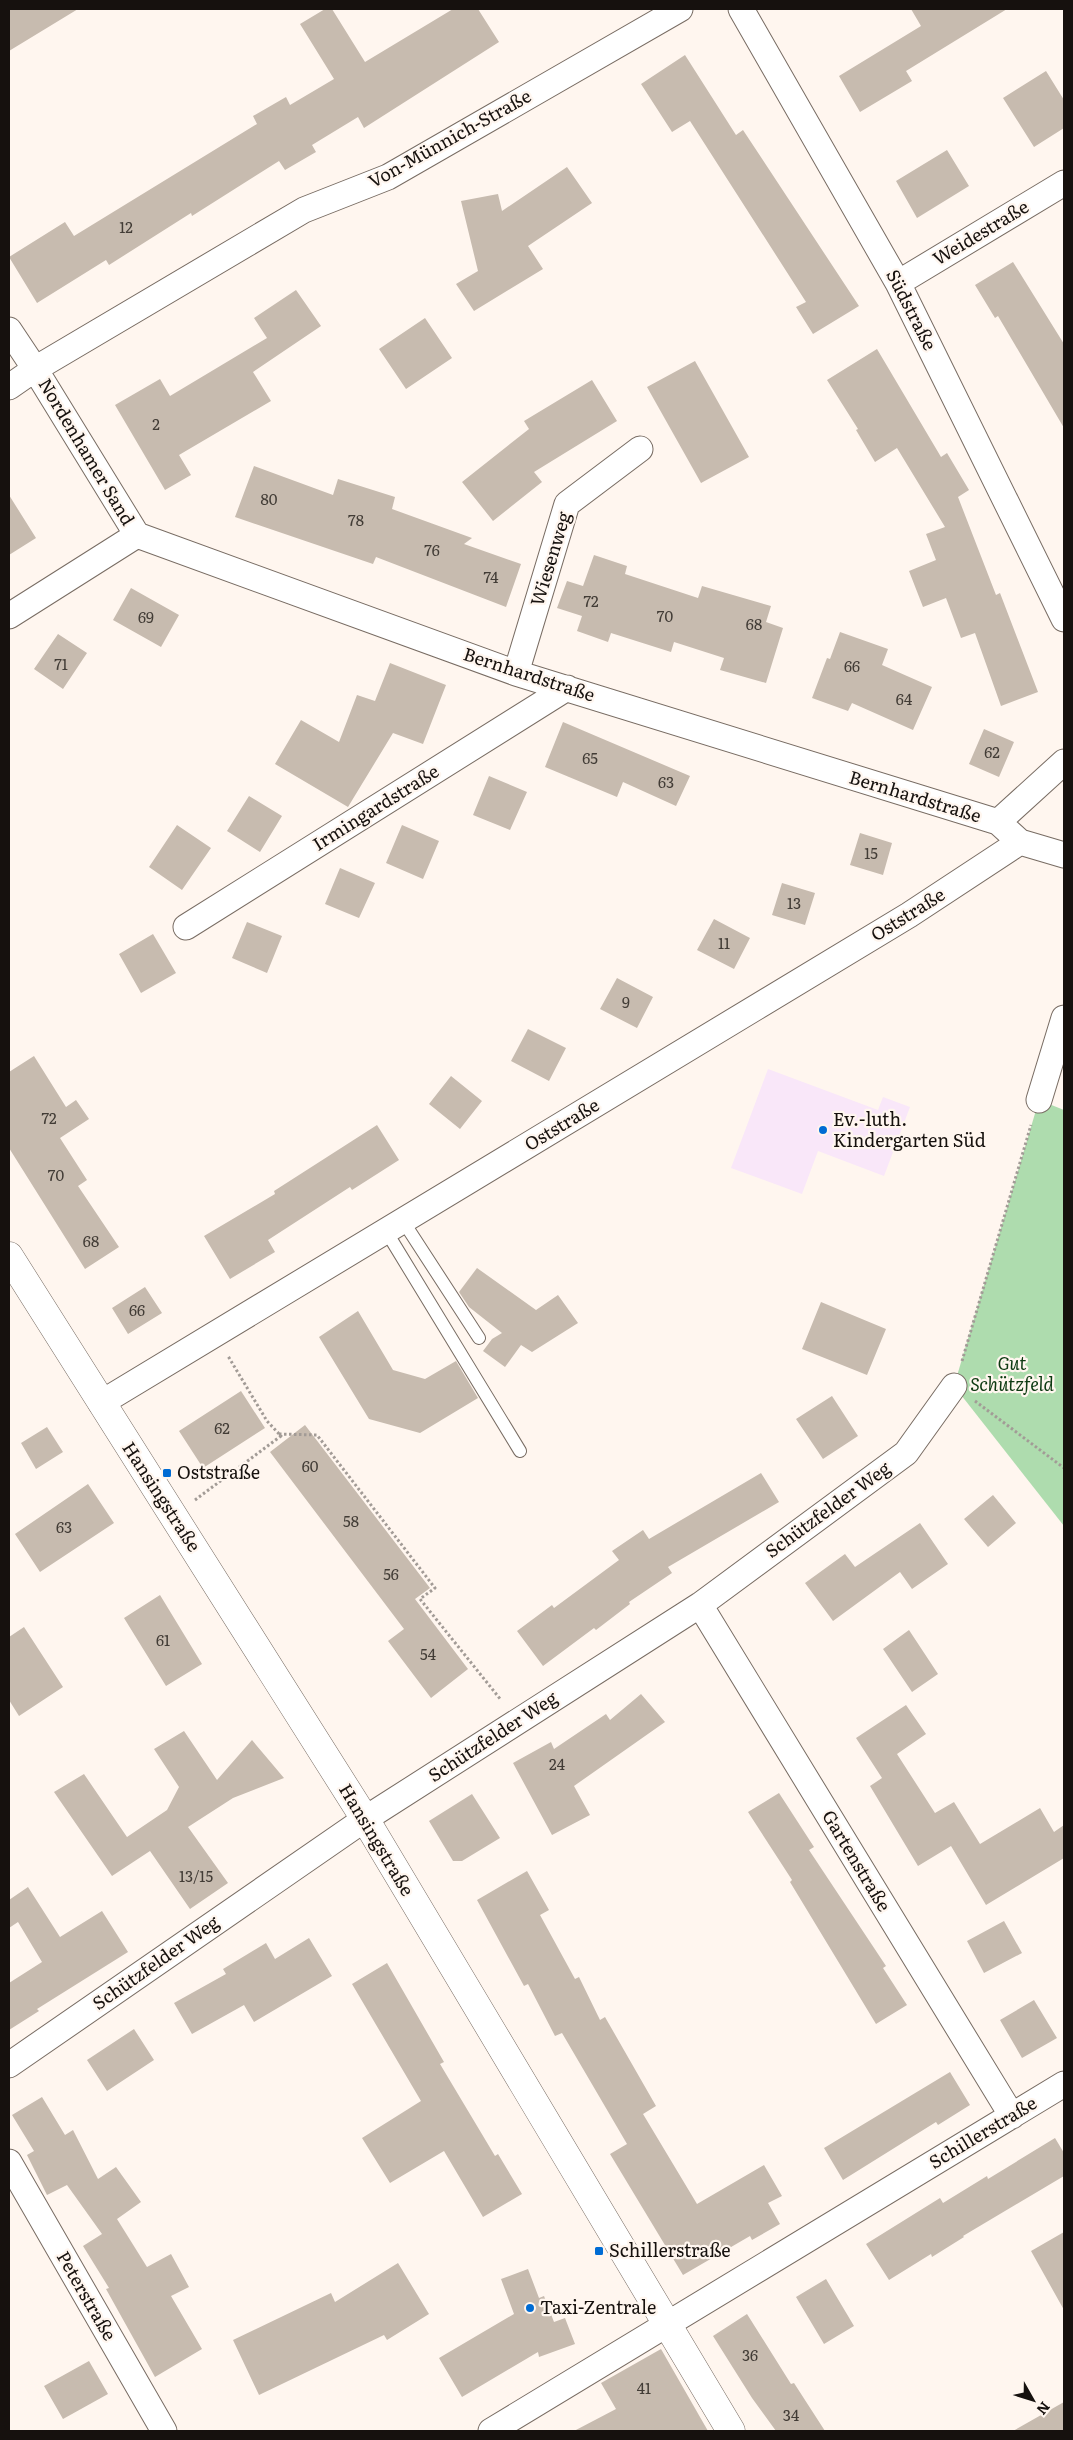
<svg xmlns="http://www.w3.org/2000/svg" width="1073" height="2440" viewBox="0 0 1073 2440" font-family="Literata,serif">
  <rect width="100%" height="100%" fill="#fff6ef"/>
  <!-- education -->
  <path fill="#f9e7f9" d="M 768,1069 L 878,1110 L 883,1097 L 910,1107 L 884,1176 L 818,1151 L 802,1194 L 731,1168 Z"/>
  <!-- green -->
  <path fill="#aedcae" d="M 1039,1100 L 1064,1110 L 1064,1526 L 954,1386 Z"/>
  <!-- building -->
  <path fill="#c7bbaf" d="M 9,9 L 78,9 L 9,51 Z
    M 325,9 L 332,9 L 365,62 L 453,9 L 478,9 L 499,42 L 364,128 L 358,117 L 312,145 L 316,152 L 285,170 L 279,161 L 192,216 L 191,213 L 109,265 L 106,260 L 37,303 L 9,257 L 65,222 L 74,236 L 257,124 L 253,116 L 286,97 L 290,105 L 334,79 L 300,24 Z
    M 911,9 L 1007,9 L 906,71 L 912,81 L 860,112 L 839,76 L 921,26 Z
    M 685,55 L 736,135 L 743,130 L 859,306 L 813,334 L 796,307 L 806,302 L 690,121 L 672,132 L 641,84 Z
    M 1046,71 L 1064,100 L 1064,128 L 1034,147 L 1003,98 Z
    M 947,150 L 969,186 L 917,218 L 896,181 Z
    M 567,167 L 592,203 L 528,246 L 543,269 L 474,311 L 456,284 L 478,271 L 461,201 L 498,194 L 502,211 Z
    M 1013,262 L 1064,344 L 1064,428 L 998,316 L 995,318 L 975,285 Z
    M 296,290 L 321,326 L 253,372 L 271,401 L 179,455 L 191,475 L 165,490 L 115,405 L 160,379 L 170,396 L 267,338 L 254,318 Z
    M 425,318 L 452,358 L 406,389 L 379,349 Z
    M 877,349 L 941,457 L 947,453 L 969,490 L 958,497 L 996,595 L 1000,593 L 1038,692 L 1001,706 L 975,633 L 961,638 L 946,598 L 923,607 L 909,571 L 936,560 L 926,534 L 945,527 L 897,448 L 875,462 L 856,430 L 858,429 L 827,380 Z
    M 695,361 L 749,457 L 701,483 L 647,387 Z
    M 592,380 L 617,421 L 534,472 L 542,482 L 493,521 L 462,482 L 529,429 L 524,421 Z
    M 254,466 L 333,495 L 338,479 L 395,497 L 392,509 L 472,538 L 464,544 L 521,564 L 506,607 L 376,557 L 373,564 L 235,517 Z
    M 9,495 L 36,538 L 9,555 Z
    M 594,555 L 627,566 L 625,574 L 698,598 L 702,586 L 771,606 L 766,622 L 783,628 L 766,683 L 720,670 L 724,658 L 674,642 L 671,652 L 611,633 L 608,642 L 577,631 L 582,616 L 557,608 L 567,581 L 583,586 Z
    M 131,588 L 179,615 L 161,647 L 113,620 Z
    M 840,632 L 888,649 L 882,665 L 932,687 L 913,730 L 852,703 L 848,711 L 812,698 L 827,658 L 830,659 Z
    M 58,634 L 87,653 L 63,689 L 34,669 Z
    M 390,663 L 446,685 L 423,744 L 393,733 L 348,807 L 275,764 L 301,720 L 339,742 L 357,695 L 375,701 Z
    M 563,722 L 690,776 L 676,806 L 623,782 L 617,797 L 545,767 Z
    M 984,729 L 1014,742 L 999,777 L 969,764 Z
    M 489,776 L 527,792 L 510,830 L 473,815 Z
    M 249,796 L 282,816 L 260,852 L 227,831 Z
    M 177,825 L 211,848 L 182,890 L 149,867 Z
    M 402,825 L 439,841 L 423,879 L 386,863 Z
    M 860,833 L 892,843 L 883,875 L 850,865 Z
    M 340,868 L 375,883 L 359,918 L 325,904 Z
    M 782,883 L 815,893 L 805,925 L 772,915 Z
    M 714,919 L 750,938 L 734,969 L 697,950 Z
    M 247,922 L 282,936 L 267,973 L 232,958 Z
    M 153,934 L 176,973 L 141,993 L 119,954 Z
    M 617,978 L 653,997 L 637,1028 L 600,1009 Z
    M 528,1029 L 566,1048 L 549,1081 L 511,1061 Z
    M 34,1056 L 66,1107 L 76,1100 L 89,1119 L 60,1138 L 87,1180 L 78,1186 L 119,1247 L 85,1269 L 9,1148 L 9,1072 Z
    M 451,1076 L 482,1101 L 460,1129 L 429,1104 Z
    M 377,1125 L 399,1160 L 352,1190 L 350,1187 L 268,1240 L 275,1252 L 230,1279 L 204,1236 L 275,1194 L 274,1191 Z
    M 477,1268 L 536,1310 L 558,1295 L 578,1323 L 532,1352 L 521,1345 L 505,1367 L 483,1351 L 492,1339 L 502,1333 L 469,1307 L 459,1292 Z
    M 145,1287 L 162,1313 L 128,1334 L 112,1308 Z
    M 821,1302 L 886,1329 L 867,1375 L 802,1349 Z
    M 358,1311 L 393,1370 L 425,1379 L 456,1361 L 478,1398 L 420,1433 L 369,1419 L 319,1337 Z
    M 241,1391 L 265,1428 L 203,1468 L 179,1431 Z
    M 832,1396 L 858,1436 L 823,1459 L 796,1419 Z
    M 305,1425 L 430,1588 L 415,1599 L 468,1669 L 431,1698 L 388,1641 L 404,1629 L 270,1452 Z
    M 47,1427 L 63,1452 L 36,1469 L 21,1443 Z
    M 761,1473 L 779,1502 L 668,1567 L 672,1573 L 629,1602 L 630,1604 L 596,1630 L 594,1628 L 543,1666 L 517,1631 L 552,1605 L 554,1608 L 619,1560 L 612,1551 L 643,1530 L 649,1539 Z
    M 88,1484 L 114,1523 L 40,1572 L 15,1534 Z
    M 993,1495 L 1016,1523 L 988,1547 L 964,1519 Z
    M 920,1523 L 948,1564 L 912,1589 L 900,1572 L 833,1621 L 805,1583 L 845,1554 L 855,1567 Z
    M 160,1595 L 202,1664 L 166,1686 L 124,1618 Z
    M 24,1627 L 63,1687 L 19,1716 L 9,1700 L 9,1637 Z
    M 909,1630 L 938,1674 L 912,1692 L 883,1649 Z
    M 641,1694 L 665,1722 L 574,1786 L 590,1815 L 552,1835 L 513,1763 L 551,1742 L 554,1749 L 606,1714 L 610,1720 Z
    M 906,1705 L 926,1734 L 897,1754 L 935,1813 L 954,1802 L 980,1844 L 1040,1808 L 1054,1832 L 1064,1825 L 1064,1858 L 986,1905 L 951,1846 L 918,1866 L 870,1786 L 882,1778 L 856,1738 Z
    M 184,1731 L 217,1780 L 252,1740 L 284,1778 L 233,1798 L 188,1827 L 228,1883 L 190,1909 L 150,1851 L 112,1876 L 54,1792 L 84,1774 L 127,1837 L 167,1810 L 179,1787 L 154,1749 Z
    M 779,1793 L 814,1847 L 809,1850 L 886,1966 L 883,1968 L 907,2005 L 876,2024 L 790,1882 L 792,1880 L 748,1812 Z
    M 472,1794 L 500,1838 L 462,1861 L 453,1861 L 429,1821 Z
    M 527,1871 L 549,1910 L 540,1915 L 575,1979 L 579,1977 L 600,2020 L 605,2017 L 656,2106 L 643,2114 L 697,2204 L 764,2165 L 782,2196 L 768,2203 L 780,2224 L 752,2240 L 750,2236 L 683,2275 L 610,2154 L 627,2144 L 562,2033 L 555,2036 L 528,1984 L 524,1986 L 477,1900 Z
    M 28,1887 L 60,1937 L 102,1911 L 128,1952 L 37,2009 L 39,2011 L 9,2030 L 9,1983 L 42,1962 L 18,1922 L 9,1928 L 9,1900 Z
    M 1004,1921 L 1022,1953 L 984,1973 L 967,1941 Z
    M 309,1938 L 332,1976 L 254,2022 L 244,2005 L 192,2034 L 174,2003 L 226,1974 L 223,1969 L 266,1943 L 275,1959 Z
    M 387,1963 L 444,2062 L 440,2064 L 495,2156 L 498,2154 L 522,2194 L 483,2217 L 444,2151 L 390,2183 L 362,2138 L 421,2101 L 352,1984 Z
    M 1034,2000 L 1057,2038 L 1022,2058 L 1000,2020 Z
    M 134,2029 L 154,2060 L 107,2091 L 87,2060 Z
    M 950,2072 L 970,2105 L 938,2125 L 936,2122 L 843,2180 L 824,2148 Z
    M 42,2097 L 65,2135 L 73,2130 L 98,2179 L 116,2167 L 141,2202 L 117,2219 L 147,2267 L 171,2254 L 189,2287 L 171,2296 L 202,2349 L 155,2377 L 106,2289 L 109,2288 L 83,2246 L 102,2234 L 67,2185 L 47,2195 L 27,2155 L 34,2151 L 12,2115 Z
    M 1055,2138 L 1064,2153 L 1064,2176 L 963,2236 L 964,2237 L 932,2257 L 931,2254 L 889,2280 L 866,2244 L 940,2198 L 943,2203 L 987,2176 L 988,2179 Z
    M 1064,2232 L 1064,2310 L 1031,2251 Z
    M 398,2263 L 429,2314 L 387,2340 L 384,2335 L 259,2395 L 233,2340 L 331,2293 L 335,2302 Z
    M 528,2269 L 539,2298 L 544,2296 L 554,2322 L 565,2318 L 575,2344 L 539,2357 L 538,2352 L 462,2397 L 439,2358 L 514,2314 L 501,2279 Z
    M 826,2279 L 854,2326 L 824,2344 L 796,2297 Z
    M 747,2314 L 791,2384 L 794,2383 L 825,2431 L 776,2431 L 752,2398 L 713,2336 Z
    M 661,2349 L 708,2431 L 574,2431 L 616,2409 L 601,2383 Z
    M 89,2361 L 108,2394 L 63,2419 L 44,2386 Z
    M 1064,2402 L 1064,2431 L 1013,2431 Z"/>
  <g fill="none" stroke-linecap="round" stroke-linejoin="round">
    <!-- service casing -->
    <g stroke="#786c63" stroke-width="14">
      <path id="service" d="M 403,1221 L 479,1338
        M 386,1231 L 520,1451"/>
    </g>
    <!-- minor casing -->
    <g stroke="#786c63" stroke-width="27">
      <path id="minor" d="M 741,9 L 898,283 L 1064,619
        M 898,283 L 1064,183
        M 9,330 L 35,369 L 137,535
        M 9,387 L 35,369 L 304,210 L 388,177 L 680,9
        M 9,616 L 137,535 L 516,673 L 998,822 L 1020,842 L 1064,855
        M 516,673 L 567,504 L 640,449
        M 998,822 L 1064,762
        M 186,927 L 567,688
        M 1039,1100 L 1064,1018
        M 101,1403 L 909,915 L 1020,842
        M 700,1605 L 1012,2116
        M 9,2065 L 365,1819 L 700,1605 L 906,1453 L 954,1386
        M 9,2162 L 164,2431
        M 491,2431 L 1064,2084"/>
    </g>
    <!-- tertiary casing -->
    <g stroke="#786c63" stroke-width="29">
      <path id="tertiary" d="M 9,1256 L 365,1819 L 731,2431"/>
    </g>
    <!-- path -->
    <path stroke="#a29b96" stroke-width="3" stroke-dasharray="2.5 2.5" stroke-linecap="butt" d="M 962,1361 L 1031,1125
      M 975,1401 L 1064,1468
      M 279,1434 L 317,1435 L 435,1588 L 420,1599 L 501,1700
      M 195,1500 L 281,1436 L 267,1421 L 228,1356"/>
    <!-- service -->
    <use href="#service" stroke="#fff" stroke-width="12"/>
    <!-- minor -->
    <use href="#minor" stroke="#fff" stroke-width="25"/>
    <!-- tertiary -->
    <use href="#tertiary" stroke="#fff" stroke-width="28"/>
  </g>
  <!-- markers -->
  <g fill="#006cd4" stroke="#fff6ef" stroke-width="2">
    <circle cx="823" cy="1130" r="5"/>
    <rect x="162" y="1468" width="10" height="10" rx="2.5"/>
    <rect x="594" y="2246" width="10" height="10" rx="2.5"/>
    <circle cx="530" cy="2308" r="5"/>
  </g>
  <g text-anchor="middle" stroke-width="4.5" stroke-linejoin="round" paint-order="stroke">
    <!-- number labels -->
    <g font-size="15" fill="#423c36">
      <text x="126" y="233">12</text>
      <text x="156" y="430">2</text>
      <text x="269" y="505">80</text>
      <text x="356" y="526">78</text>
      <text x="432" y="556">76</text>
      <text x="491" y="583">74</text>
      <text x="591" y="607">72</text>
      <text x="665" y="622">70</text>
      <text x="146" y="623">69</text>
      <text x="754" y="630">68</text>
      <text x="61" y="670">71</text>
      <text x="852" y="672">66</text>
      <text x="904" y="705">64</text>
      <text x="992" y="758">62</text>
      <text x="590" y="764">65</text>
      <text x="666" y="788">63</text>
      <text x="871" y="859">15</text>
      <text x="794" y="909">13</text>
      <text x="724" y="949">11</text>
      <text x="626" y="1008">9</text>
      <text x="49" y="1124">72</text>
      <text x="56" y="1181">70</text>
      <text x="91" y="1247">68</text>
      <text x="137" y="1316">66</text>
      <text x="222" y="1434">62</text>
      <text x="310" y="1472">60</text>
      <text x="351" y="1527">58</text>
      <text x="64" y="1533">63</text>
      <text x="391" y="1580">56</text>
      <text x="163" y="1646">61</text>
      <text x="428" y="1660">54</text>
      <text x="557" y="1770">24</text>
      <text x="196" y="1882">13/15</text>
      <text x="750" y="2361">36</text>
      <text x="644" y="2394">41</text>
      <text x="791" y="2421">34</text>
    </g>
    <!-- street labels -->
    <g font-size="18" fill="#16110e" stroke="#fff6ef">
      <text transform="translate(450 139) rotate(-29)" y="6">Von-Münnich-Straße</text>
      <text transform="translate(981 233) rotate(-31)" y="6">Weidestraße</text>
      <text transform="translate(911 310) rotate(63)" y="6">Südstraße</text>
      <text transform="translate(86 452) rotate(59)" y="6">Nordenhamer Sand</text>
      <text transform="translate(551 559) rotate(-73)" y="6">Wiesenweg</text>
      <text transform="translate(529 675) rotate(18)" y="6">Bernhardstraße</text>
      <text transform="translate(915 797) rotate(17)" y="6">Bernhardstraße</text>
      <text transform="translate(376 808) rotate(-32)" y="6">Irmingardstraße</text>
      <text transform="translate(908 915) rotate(-32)" y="6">Oststraße</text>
      <text transform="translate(562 1125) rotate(-31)" y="6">Oststraße</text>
      <text transform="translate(161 1497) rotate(57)" y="6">Hansingstraße</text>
      <text transform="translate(828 1510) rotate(-36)" y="6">Schützfelder Weg</text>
      <text transform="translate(493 1737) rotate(-33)" y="6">Schützfelder Weg</text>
      <text transform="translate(376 1840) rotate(59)" y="6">Hansingstraße</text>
      <text transform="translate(856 1861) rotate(59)" y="6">Gartenstraße</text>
      <text transform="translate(156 1963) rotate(-35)" y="6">Schützfelder Weg</text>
      <text transform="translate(983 2133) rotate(-31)" y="6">Schillerstraße</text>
      <text transform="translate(86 2296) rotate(60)" y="6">Peterstraße</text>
    </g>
    <!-- poi labels -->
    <g font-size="18" fill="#16110e" stroke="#fff6ef" text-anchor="start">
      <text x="833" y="1126">Ev.-luth.<tspan x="833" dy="21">Kindergarten Süd</tspan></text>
      <text x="177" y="1479">Oststraße</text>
      <text x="609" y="2257">Schillerstraße</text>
      <text x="540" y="2314">Taxi-Zentrale</text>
    </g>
    <!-- park labels -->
    <g font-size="18" font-style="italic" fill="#0d3a11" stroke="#fff6ef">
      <text x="1012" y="1370">Gut<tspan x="1012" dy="21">Schützfeld</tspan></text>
    </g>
  </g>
  <!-- border -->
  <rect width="1073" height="2440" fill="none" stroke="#16110e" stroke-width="20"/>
  <!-- north arrow -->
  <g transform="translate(1033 2400) rotate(129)" stroke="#fff6ef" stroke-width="4" paint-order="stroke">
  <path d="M0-4L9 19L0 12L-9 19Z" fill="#16110e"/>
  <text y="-8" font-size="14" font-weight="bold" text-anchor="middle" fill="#16110e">N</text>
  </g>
</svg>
